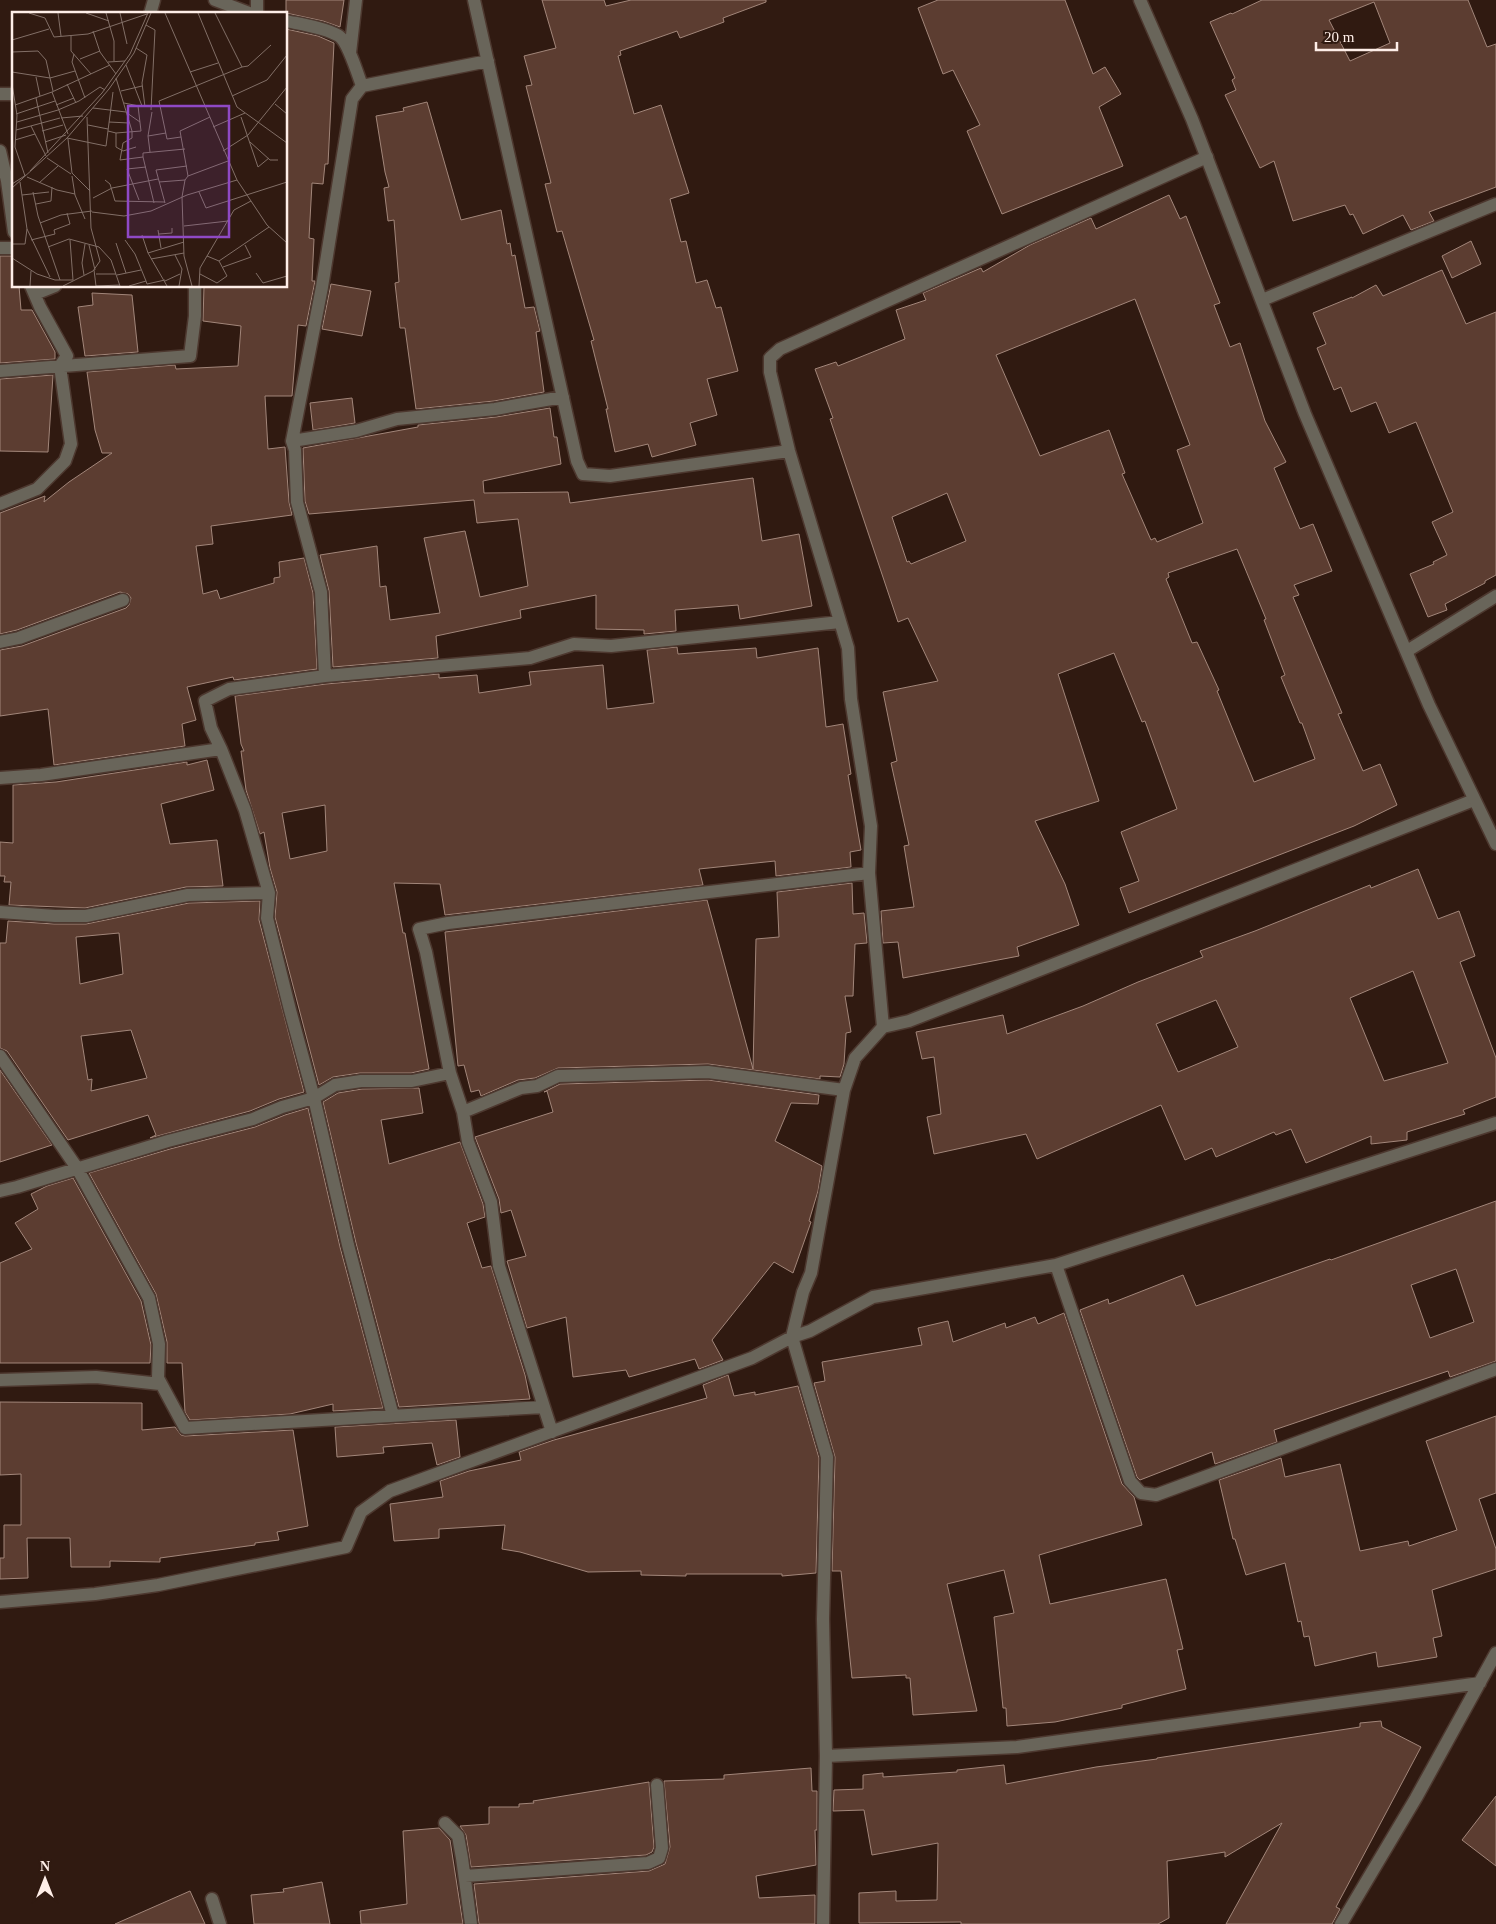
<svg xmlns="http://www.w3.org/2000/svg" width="1496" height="1924" viewBox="0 0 1496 1924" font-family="Georgia,serif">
  <rect width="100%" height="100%" fill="#301a11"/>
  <!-- building -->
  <path fill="#5c3d31" stroke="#a2867a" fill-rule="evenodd" d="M 286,0 L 344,0 L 340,27 L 323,21 L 286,13 Z
    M 542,0 L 604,0 L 606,6 L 631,0 L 766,0 L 766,2 L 723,18 L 724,22 L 680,38 L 677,31 L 620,51 L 621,55 L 618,56 L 634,114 L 661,105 L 689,193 L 670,199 L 681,242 L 686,241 L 696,283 L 707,280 L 716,308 L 721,307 L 738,371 L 707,379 L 717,415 L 690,423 L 696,445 L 652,457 L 648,444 L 615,452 L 606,409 L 608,409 L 591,341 L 594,340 L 562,231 L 557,232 L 545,184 L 551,183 L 526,86 L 532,85 L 524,56 L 556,48 Z
    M 938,0 L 1065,0 L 1093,74 L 1105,67 L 1121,94 L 1099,107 L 1123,166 L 1002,214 L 967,131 L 980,125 L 953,70 L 943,74 L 918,8 Z
    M 1262,0 L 1468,0 L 1487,47 L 1496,44 L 1496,187 L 1429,212 L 1434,221 L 1411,230 L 1403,215 L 1363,234 L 1353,214 L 1350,215 L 1345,205 L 1293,221 L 1274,161 L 1260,168 L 1225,95 L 1236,90 L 1232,80 L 1235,78 L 1210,22 L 1231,13 L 1232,14 ZM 1374,2 L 1390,43 L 1350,61 L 1329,20 Z
    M 286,29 L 318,36 L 334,43 L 328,164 L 325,164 L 323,184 L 312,183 L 309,238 L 314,239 L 312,281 L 315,281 L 306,326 L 298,325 L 292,396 L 265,396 L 268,449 L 285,447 L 289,502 L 292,515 L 211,526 L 213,544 L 196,546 L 203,594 L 217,590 L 220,599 L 274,583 L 274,578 L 280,577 L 279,562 L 304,558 L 313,593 L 317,669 L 234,680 L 233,677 L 187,687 L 196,720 L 182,724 L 185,746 L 54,765 L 48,709 L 0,716 L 0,650 L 22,646 L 126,608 L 129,605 L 131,598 L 128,594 L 120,592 L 17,630 L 0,634 L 0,513 L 45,496 L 44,502 L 69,482 L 112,453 L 102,453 L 95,430 L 87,372 L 175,365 L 176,369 L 238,366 L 241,326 L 203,321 L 204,286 L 286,286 Z
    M 427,102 L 461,220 L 501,210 L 507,244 L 510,243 L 512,256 L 515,255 L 525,308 L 534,307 L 540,331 L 536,332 L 544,392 L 494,401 L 416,409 L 405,328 L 400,328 L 395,283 L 399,282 L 394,220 L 388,221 L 384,188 L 389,187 L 385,172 L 376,116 L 404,111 L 403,108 Z
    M 1169,195 L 1180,219 L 1186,216 L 1220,303 L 1214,305 L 1230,347 L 1240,343 L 1265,421 L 1286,462 L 1274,468 L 1300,529 L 1313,524 L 1332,571 L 1294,585 L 1299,595 L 1293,597 L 1342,713 L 1338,714 L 1363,771 L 1380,764 L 1397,805 L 1354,826 L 1129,913 L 1120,888 L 1139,881 L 1121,832 L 1177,809 L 1145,721 L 1142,722 L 1114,653 L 1058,674 L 1099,801 L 1035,821 L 1065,884 L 1079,925 L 1017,947 L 1019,956 L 903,978 L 898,942 L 883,943 L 881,911 L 914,907 L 904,846 L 909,845 L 891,763 L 897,761 L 883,692 L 938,681 L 908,618 L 898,622 L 830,419 L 833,418 L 815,369 L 836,362 L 838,366 L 905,339 L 896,310 L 926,300 L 923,293 L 981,268 L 983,272 L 1030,245 L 1091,218 L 1096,229 ZM 1135,299 L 1190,445 L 1177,450 L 1203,523 L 1157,542 L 1155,538 L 1151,540 L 1122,474 L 1125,473 L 1109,430 L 1040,456 L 996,355 ZM 947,493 L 966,541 L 911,564 L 909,561 L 907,562 L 892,517 ZM 1237,549 L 1266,619 L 1264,620 L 1285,675 L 1281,677 L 1300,723 L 1302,723 L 1315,759 L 1254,782 L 1217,691 L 1219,690 L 1197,642 L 1192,643 L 1166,579 L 1169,577 L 1168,573 Z
    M 1471,241 L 1481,264 L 1452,278 L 1442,256 Z
    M 0,256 L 14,256 L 14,286 L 19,286 L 21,310 L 32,310 L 55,352 L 55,359 L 0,363 Z
    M 1442,270 L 1466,324 L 1496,312 L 1496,575 L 1485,581 L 1485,583 L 1445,604 L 1447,610 L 1428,617 L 1410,574 L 1434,564 L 1433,562 L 1447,555 L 1432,522 L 1453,512 L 1416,422 L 1389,433 L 1376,402 L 1351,412 L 1341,387 L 1334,390 L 1317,348 L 1326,344 L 1313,313 L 1352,297 L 1352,298 L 1376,285 L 1383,296 Z
    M 331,284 L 371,291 L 362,336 L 322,329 Z
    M 92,293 L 132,295 L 138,352 L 85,356 L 78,307 L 93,305 Z
    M 53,375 L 48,452 L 0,451 L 0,379 Z
    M 352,398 L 355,423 L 313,430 L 310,403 Z
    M 550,408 L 554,437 L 557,437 L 561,464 L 483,481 L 484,493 L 568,492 L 570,503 L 753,478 L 762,541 L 799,534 L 812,606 L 740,619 L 738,605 L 675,610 L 676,631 L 644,634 L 644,630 L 596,629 L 596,595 L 520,610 L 521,618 L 436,636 L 438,658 L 333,667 L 329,591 L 320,555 L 377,546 L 380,587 L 386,586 L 390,620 L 440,613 L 424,538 L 465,531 L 480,597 L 528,586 L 518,519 L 477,523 L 474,500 L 309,514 L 305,501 L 303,448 L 418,427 L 418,425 L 496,417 Z
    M 677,647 L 678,654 L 756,648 L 757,658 L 818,648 L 826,727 L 843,724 L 851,774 L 848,775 L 861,850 L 850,852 L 851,867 L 776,876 L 775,861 L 699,869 L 703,885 L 445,915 L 440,884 L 394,883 L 403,933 L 405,933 L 429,1069 L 411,1073 L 360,1073 L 333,1077 L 319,1085 L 275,917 L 277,892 L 270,868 L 264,832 L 260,834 L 246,790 L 241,751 L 244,751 L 241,744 L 235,696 L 326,684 L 439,674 L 439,678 L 477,675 L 479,693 L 531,685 L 529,672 L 603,665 L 607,709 L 654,703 L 647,650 ZM 325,805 L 327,851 L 290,859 L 282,813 Z
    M 207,760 L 214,790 L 161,804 L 170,844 L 217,840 L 223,886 L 186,887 L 85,908 L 9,905 L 11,882 L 4,882 L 5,876 L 0,876 L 0,842 L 13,843 L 13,785 L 56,782 L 187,762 L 187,765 Z
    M 1418,869 L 1438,919 L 1459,911 L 1475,956 L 1460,962 L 1496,1058 L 1496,1097 L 1463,1110 L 1465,1114 L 1407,1132 L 1407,1140 L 1371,1144 L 1371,1136 L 1306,1163 L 1291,1129 L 1276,1135 L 1274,1132 L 1216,1157 L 1212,1148 L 1185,1160 L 1161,1105 L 1037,1159 L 1026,1134 L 934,1154 L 927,1117 L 941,1114 L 934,1057 L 922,1059 L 916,1032 L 1003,1015 L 1007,1034 L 1083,1006 L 1138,982 L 1203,957 L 1200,951 L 1255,931 L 1370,885 L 1371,888 ZM 1413,971 L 1448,1063 L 1384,1081 L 1350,998 ZM 1216,1000 L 1238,1047 L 1178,1072 L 1156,1024 Z
    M 852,883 L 853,914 L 864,913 L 867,943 L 855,944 L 853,996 L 845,996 L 851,1032 L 846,1033 L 844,1064 L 840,1077 L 820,1076 L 820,1079 L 708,1064 L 558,1068 L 535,1078 L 518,1080 L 481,1096 L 479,1090 L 471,1092 L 464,1065 L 458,1066 L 445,932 L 707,900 L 753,1069 L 756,939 L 779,937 L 777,892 Z
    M 260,901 L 259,920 L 304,1092 L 279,1099 L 250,1111 L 150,1138 L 156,1135 L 148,1115 L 68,1140 L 7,1051 L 0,1048 L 0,943 L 6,943 L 8,921 L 54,924 L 86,924 L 189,903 ZM 119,933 L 123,974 L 80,984 L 76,937 ZM 131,1030 L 147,1078 L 91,1091 L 92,1079 L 88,1080 L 81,1036 Z
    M 0,1070 L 52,1145 L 0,1162 Z
    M 708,1080 L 819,1095 L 818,1104 L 791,1103 L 775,1141 L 822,1166 L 818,1191 L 809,1221 L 811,1222 L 793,1273 L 774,1262 L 712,1340 L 723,1360 L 699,1369 L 695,1359 L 629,1377 L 626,1370 L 573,1377 L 566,1317 L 527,1328 L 507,1261 L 526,1256 L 511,1210 L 501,1213 L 499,1199 L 475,1137 L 553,1112 L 547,1091 L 544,1092 L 560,1084 Z
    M 419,1088 L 423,1113 L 381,1120 L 389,1164 L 460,1142 L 483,1204 L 485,1217 L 467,1223 L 482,1268 L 491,1266 L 525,1375 L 530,1399 L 399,1407 L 356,1243 L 323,1102 L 338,1093 L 362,1089 Z
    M 308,1108 L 340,1247 L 383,1408 L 333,1411 L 333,1404 L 290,1414 L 190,1420 L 185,1412 L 182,1363 L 167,1363 L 167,1342 L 156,1294 L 89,1173 L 170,1149 L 255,1127 L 285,1115 Z
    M 73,1178 L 141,1301 L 151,1345 L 150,1363 L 0,1363 L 0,1263 L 32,1249 L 15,1223 L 38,1209 L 31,1194 L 47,1186 Z
    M 1496,1201 L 1496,1361 L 1450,1377 L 1448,1371 L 1274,1430 L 1277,1442 L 1215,1464 L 1212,1452 L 1140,1480 L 1137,1477 L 1080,1310 L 1108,1299 L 1109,1304 L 1183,1275 L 1196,1306 L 1330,1259 L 1331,1260 ZM 1456,1269 L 1474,1322 L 1430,1338 L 1411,1285 Z
    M 1064,1313 L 1122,1484 L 1134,1497 L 1142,1525 L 1039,1555 L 1050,1604 L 1166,1579 L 1183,1649 L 1177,1650 L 1186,1689 L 1122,1705 L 1122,1708 L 1055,1722 L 1007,1726 L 1006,1708 L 1003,1708 L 994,1617 L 1014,1613 L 1004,1570 L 947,1584 L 977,1711 L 913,1715 L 910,1678 L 906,1678 L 906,1675 L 852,1678 L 841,1571 L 832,1571 L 835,1457 L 814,1383 L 825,1381 L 822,1362 L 922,1345 L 918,1328 L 948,1321 L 953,1342 L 1005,1323 L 1006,1328 L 1035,1317 L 1038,1324 Z
    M 728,1375 L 734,1396 L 755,1392 L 755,1395 L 798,1386 L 819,1458 L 816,1573 L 782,1576 L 782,1574 L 686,1574 L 686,1576 L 641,1575 L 641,1571 L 588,1572 L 520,1552 L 502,1549 L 505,1525 L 439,1529 L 439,1538 L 394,1541 L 390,1504 L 443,1497 L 440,1481 L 469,1471 L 521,1460 L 519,1452 L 554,1440 L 707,1398 L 703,1385 Z
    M 0,1402 L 142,1403 L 142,1430 L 175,1427 L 181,1435 L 185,1436 L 293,1430 L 308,1526 L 277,1532 L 279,1540 L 255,1543 L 255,1545 L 160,1558 L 160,1562 L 110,1561 L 110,1567 L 71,1567 L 70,1538 L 27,1538 L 28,1578 L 0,1579 L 0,1558 L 4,1558 L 4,1525 L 21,1525 L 21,1474 L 0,1475 Z
    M 1496,1416 L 1496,1493 L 1479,1499 L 1496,1549 L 1496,1569 L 1432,1590 L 1442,1636 L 1433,1638 L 1437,1657 L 1378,1667 L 1376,1652 L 1315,1666 L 1309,1636 L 1304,1637 L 1301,1621 L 1298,1622 L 1285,1563 L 1246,1575 L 1235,1539 L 1233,1539 L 1219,1480 L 1281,1458 L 1285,1477 L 1340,1464 L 1360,1551 L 1408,1541 L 1409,1546 L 1457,1530 L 1426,1441 Z
    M 456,1420 L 460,1457 L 437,1465 L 432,1443 L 383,1447 L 384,1453 L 337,1457 L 335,1427 Z
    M 1381,1721 L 1382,1727 L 1421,1747 L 1336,1907 L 1340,1909 L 1332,1924 L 1226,1924 L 1282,1823 L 1225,1857 L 1225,1852 L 1167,1861 L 1169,1918 L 1158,1924 L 961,1924 L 961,1922 L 859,1923 L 859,1893 L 896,1891 L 896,1901 L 937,1900 L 938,1843 L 872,1855 L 864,1810 L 833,1811 L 834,1790 L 863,1789 L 863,1775 L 883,1773 L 883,1777 L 957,1772 L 957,1770 L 1004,1765 L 1006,1784 L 1096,1767 L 1157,1759 L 1157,1758 L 1360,1727 L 1360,1723 Z
    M 811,1768 L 812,1791 L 817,1791 L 817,1830 L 815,1830 L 816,1865 L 756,1876 L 759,1898 L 815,1895 L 815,1924 L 479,1924 L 474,1884 L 649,1871 L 665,1864 L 670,1847 L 664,1781 L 724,1779 L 724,1775 Z
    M 649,1782 L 654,1847 L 652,1852 L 646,1855 L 471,1867 L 466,1835 L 460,1826 L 489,1824 L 489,1807 L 519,1807 L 519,1804 L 534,1803 L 533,1801 Z
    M 1496,1796 L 1496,1866 L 1462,1840 Z
    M 439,1828 L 450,1840 L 463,1924 L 361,1924 L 360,1911 L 407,1904 L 403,1831 Z
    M 322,1882 L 330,1924 L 254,1924 L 251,1895 L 284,1892 L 283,1889 Z
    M 190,1891 L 205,1924 L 115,1924 Z"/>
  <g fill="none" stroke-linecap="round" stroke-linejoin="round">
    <!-- minor casing -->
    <g stroke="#4d382f" stroke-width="15">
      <path id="minor" d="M 215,0 L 252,14
        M 474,0 L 577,461 L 583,474 L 610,476 L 789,451
        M 150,14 L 154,0
        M 257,14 L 257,0
        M 286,21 C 300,24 327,28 339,36 C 348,42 358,75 362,86
        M 350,53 L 356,0
        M 0,94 L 14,94
        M 0,151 L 7,181 L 14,232
        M 0,248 L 14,248
        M 35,294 L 55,286
        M 1262,300 L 1496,204
        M 0,371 L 190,356 L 195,316 L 195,286
        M 292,441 L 356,431 L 397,419 L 495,409 L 563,397
        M 0,504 L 37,489 L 65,461 L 71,444 L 60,366 L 67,356 L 40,307 L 31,286
        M 0,642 L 19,638 L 123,600
        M 1407,651 L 1496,596
        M 325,676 L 321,592 L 297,502 L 295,450 L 292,441 L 322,287 L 352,99 L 362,86 L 488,61
        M 0,778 L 41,775 L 221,749
        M 0,912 L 55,916 L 86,916 L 188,895 L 269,893
        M 883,1027 L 869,873 L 871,826 L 851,699 L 848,648 L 789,451 L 770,372 L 770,358 L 780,349 L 1207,157
        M 0,1056 L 77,1168 L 149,1298 L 159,1344 L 158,1378 L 185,1428 L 544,1407
        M 463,1112 L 521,1088 L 537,1086 L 558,1076 L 708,1072 L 844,1090
        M 0,1191 L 17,1187 L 168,1141 L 253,1119 L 282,1107 L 314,1098 L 335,1085 L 361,1081 L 412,1081 L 450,1073
        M 1056,1265 L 1130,1481 L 1141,1493 L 1156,1495 L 1496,1369
        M 0,1380 L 96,1377 L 160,1384
        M 393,1416 L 348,1245 L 314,1098 L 290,1010 L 267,918 L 269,893 L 245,810 L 221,749 L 211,728 L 205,701 L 229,689 L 325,676 L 530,658 L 574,644 L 611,646 L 840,622
        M 552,1432 L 499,1266 L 491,1202 L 468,1142 L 463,1112 L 450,1073 L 426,952 L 419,929 L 448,923 L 869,873
        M 0,1602 L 95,1594 L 158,1585 L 346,1547 L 361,1512 L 390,1491 L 752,1358 L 792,1337 L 810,1331 L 873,1297 L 1056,1265 L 1496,1123
        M 826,1756 L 1017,1747 L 1480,1683
        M 445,1823 L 458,1836 L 462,1858 L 471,1924
        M 465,1876 L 648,1863 L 659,1858 L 662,1848 L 657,1785
        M 212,1899 L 220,1924
        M 823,1924 L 826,1756 L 823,1619 L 827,1457 L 792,1337 L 803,1292 L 811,1273 L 844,1090 L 855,1058 L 883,1027 L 909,1021 L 1474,800
        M 1341,1924 L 1416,1798 L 1496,1653"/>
    </g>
    <!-- tertiary casing -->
    <g stroke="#4d382f" stroke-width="15">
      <path id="tertiary" d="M 1140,0 L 1192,119 L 1305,414 L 1429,705 L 1496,844"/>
    </g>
    <!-- minor -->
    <use href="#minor" stroke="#69655a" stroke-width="12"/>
    <!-- tertiary -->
    <use href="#tertiary" stroke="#69655a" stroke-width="12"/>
  </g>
  <!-- overview -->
  <g transform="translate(12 12)">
    <rect width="275" height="275" fill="#301a11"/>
    <path fill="none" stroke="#826f67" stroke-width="1" d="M 17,1 L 33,6 L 42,25 L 76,22 L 135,2M 46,1 L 49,24M 74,1 L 97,9M 94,1 L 102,29 L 102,49M 108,1 L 115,32M 153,1 L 225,168 L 255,213 L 275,231M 186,1 L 225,95 L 275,131M 134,13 L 143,18 L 139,98M 81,19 L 88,40 L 104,62M 59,24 L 59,39 L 79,62M 0,28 L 37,17M 124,36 L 135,43 L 130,71 L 133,95M 0,40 L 26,39 L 34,48 L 38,66 L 63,59M 62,42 L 60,50 L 73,86M 68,47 L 88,39M 96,50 L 113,49M 114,53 L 130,94M 230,55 L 236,54 L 259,33M 0,60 L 38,66 L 41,79M 178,60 L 206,51M 24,65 L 28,84M 104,66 L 120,119 L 120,126 L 111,131 L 108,148 L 131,145 L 131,141 L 173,137M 0,72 L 5,103 L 3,135 L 13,164M 55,72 L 64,91M 109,79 L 130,74M 40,80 L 56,122M 220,84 L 255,68 L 275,43M 24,86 L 36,141M 112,91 L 127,94M 263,92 L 275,102M 3,93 L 40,80 L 98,53M 44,93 L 62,86M 81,96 L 114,100M 46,98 L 67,89 L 88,75 L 93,78M 115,101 L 128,110M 4,102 L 43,89M 229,105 L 246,155 L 257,146M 49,106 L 71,104M 5,110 L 46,98M 97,110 L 117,111M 76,113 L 96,117M 19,114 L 34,144M 201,115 L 233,101M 4,118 L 48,106M 30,119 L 51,113M 96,119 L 104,121 L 104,135 L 111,139 L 124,135M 104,121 L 129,119 L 126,94M 136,124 L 154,121M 169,125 L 155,127 L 147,89 L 230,55 L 203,1M 55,126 L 94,134 L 101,80M 56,127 L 60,161 L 78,179M 3,128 L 23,122M 33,130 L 54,123M 238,130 L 258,148 L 266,148M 211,139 L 236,123 L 275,75M 138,140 L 136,124 L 140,100M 131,145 L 142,191M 35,146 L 59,162M 18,159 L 90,81 L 118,42 L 136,1M 60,164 L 63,183 L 73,207M 176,164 L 168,119 L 198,105M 15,165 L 45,178 L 63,182M 93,168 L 98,172 L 103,189 L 153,190M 8,170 L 15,217 L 38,265M 147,170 L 173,168M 27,171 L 46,154M 0,172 L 14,163M 0,176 L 55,126 L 97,77 L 122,41 L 139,1M 21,180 L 26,204 L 48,268M 187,180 L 194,196 L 275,170M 10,183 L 37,180M 81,186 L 100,176 L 146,167M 127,188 L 115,157 L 134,155M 153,191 L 144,158 L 175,154M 24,192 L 39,189 L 40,175M 80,200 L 112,204 L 139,199 L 175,183 L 225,168M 28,211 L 49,203 L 80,199M 172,214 L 216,209M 146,218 L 149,236M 147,222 L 160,221 L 160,216M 130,223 L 136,241 L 155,274M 19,228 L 43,222 L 42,218 L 58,212 L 55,201M 58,228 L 61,268M 113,228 L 123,242 L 134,269M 104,231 L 114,261M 0,232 L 13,232 L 15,217M 77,233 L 83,258M 36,235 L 57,227 L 87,235 L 99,248 L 108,274M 136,241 L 172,230M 163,243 L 170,257 L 167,274M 0,246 L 25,262 L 43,268 L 61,268M 139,247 L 172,241M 207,249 L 257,215M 211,255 L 239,245 L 233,233M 82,258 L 84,274 L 108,273M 244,261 L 251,271 L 275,264M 84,262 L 104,262M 188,262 L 205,271 L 215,264 L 207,249 L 195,244M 72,263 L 70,251 L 73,232M 105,263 L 129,258M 153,269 L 168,262M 18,274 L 19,259M 51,274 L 81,259 L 88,249 L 79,216 L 75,105M 117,274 L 134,269 L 135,272 L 153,268M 180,274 L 172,244 L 170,185 L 173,168 L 176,164 L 216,149M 187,274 L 188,256 L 222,198 L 239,189"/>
    <path fill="#8f49c5" fill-opacity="0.15" stroke="#8f49c5" stroke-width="2.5" d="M 116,94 L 217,94 L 217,225 L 116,225 Z"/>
    <rect width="275" height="275" fill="none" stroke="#feeee8" stroke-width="2.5"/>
  </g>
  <!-- north arrow -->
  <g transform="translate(45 1879)" stroke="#301a11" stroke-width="4" paint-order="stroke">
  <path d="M0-4L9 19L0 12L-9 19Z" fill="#feeee8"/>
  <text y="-8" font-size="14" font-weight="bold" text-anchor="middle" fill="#feeee8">N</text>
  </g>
  <!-- scale -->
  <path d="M1316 42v8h81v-8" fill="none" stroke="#feeee8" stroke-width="2.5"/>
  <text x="1324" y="42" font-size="15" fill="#feeee8" stroke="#301a11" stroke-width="4" paint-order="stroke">20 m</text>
</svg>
